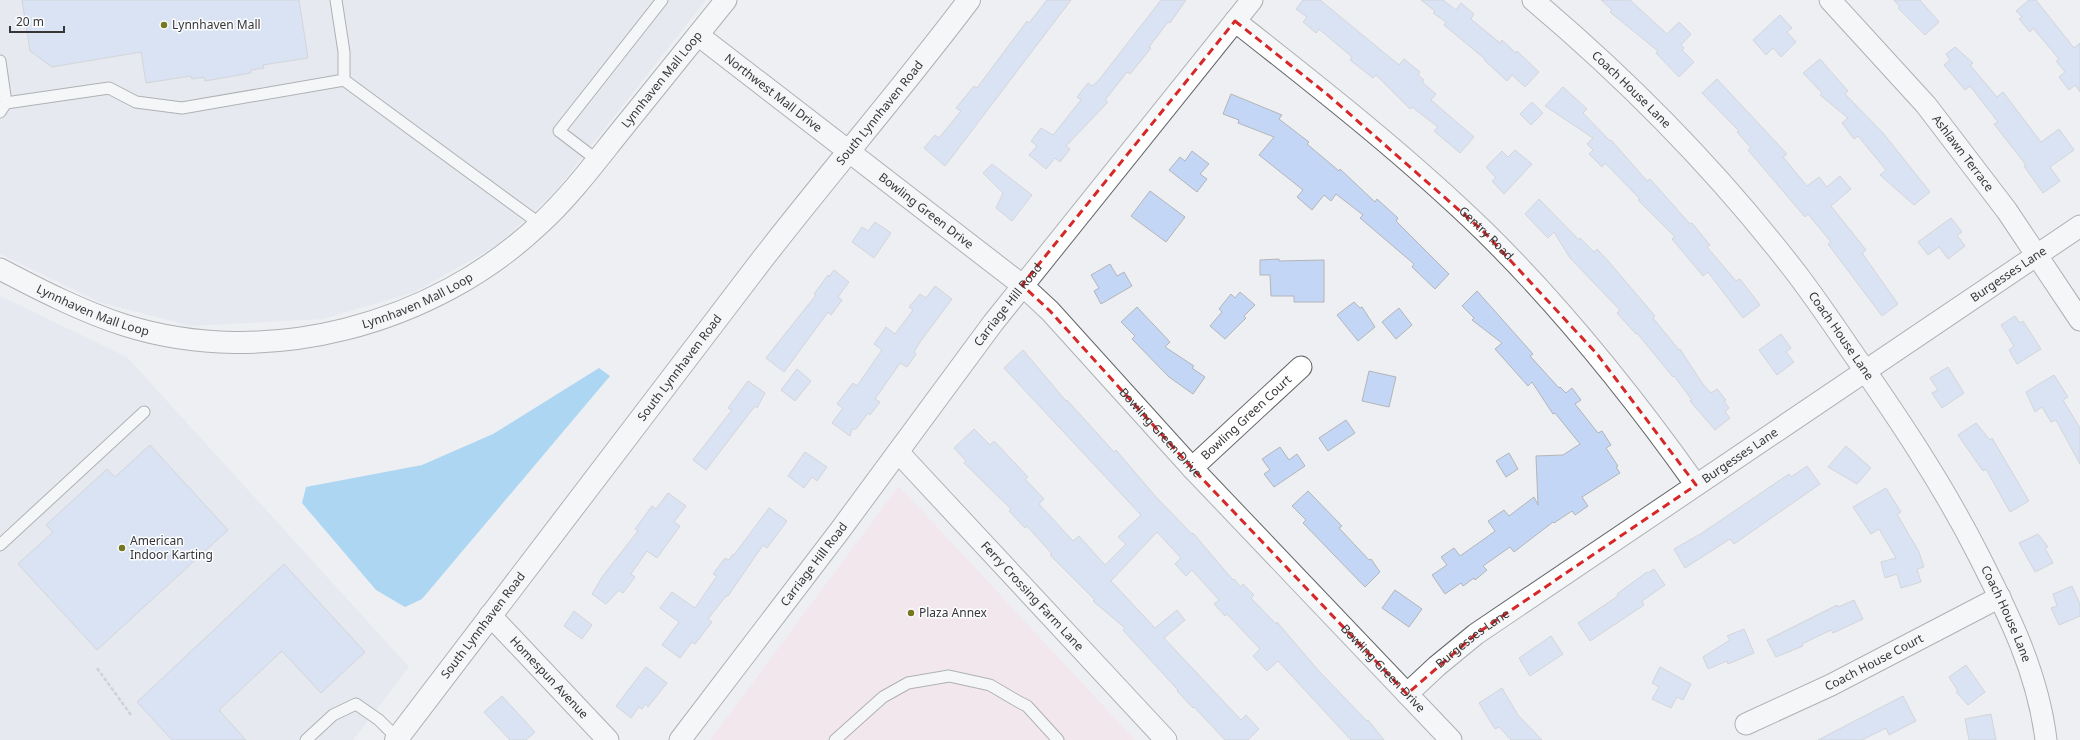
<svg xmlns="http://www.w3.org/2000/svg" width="2080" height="740" viewBox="0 0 2080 740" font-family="'Noto Sans',sans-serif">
  <rect width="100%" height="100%" fill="#edeff3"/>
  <!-- built -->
  <path fill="#dee3ed" d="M 0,0 L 706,0 L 554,193 L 499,244 L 415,292 L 323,319 L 191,326 L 99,302 L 0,254 Z
    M 0,296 L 127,357 L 409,667 L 353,740 L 0,740 Z"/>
  <!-- education -->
  <path fill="#f8dee5" d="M 899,486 L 1135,740 L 710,740 Z"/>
  <!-- water -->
  <path fill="#60b8f3" d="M 599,368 L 610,376 L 422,599 L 405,607 L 376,590 L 302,503 L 306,487 L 422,465 L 493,434 Z"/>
  <!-- building -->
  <path fill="#c3d6f5" stroke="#b3b5b8" d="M 22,0 L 299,0 L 308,58 L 263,65 L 264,68 L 251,70 L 251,73 L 205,81 L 204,77 L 192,79 L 191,76 L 146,83 L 141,52 L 52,67 L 30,51 Z
    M 1047,0 L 1071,0 L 945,166 L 924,148 L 935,135 L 939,138 L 961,111 L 956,108 L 974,86 L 977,88 L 1027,21 L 1029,23 Z
    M 1161,0 L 1186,0 L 1170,23 L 1168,22 L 1149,47 L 1151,48 L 1130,74 L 1127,72 L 1105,100 L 1108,102 L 1066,146 L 1070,149 L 1060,162 L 1055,158 L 1046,169 L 1029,155 L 1037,146 L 1031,141 L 1041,128 L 1053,135 L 1081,100 L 1077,97 L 1088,83 L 1092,86 L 1099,80 Z
    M 1303,0 L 1320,0 L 1399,65 L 1404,59 L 1420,72 L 1418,75 L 1424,80 L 1422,82 L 1436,94 L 1431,100 L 1474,137 L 1460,153 L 1434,131 L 1438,127 L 1412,107 L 1410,109 L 1376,75 L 1373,78 L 1350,60 L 1352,57 L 1319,29 L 1316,33 L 1303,22 L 1307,17 L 1296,9 Z
    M 1421,0 L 1443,0 L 1456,10 L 1461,3 L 1474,14 L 1471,19 L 1500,43 L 1502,40 L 1516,53 L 1517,51 L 1539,72 L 1525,87 L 1512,75 L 1507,81 L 1484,60 L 1485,59 L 1444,25 L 1446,22 L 1433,13 L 1435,11 Z
    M 1601,0 L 1630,0 L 1667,34 L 1679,22 L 1691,34 L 1681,45 L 1684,48 L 1682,50 L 1694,62 L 1679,77 L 1656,53 L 1658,51 L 1610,12 L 1612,10 Z
    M 1894,0 L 1920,0 L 1939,22 L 1925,35 L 1898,8 L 1900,7 Z
    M 2029,0 L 2036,0 L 2074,48 L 2080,43 L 2080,92 L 2075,85 L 2069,90 L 2059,77 L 2065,72 L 2056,61 L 2059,59 L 2033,28 L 2030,32 L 2019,19 L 2022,17 L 2016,11 Z
    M 1780,15 L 1792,28 L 1787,32 L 1796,42 L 1781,57 L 1773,48 L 1766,55 L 1753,40 Z
    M 1955,47 L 1973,63 L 1970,65 L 1997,97 L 2003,92 L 2041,142 L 2059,129 L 2074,150 L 2050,167 L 2060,181 L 2043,193 L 2024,166 L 2026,165 L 1994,124 L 1998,122 L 1970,86 L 1965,90 L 1944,65 L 1950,60 L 1946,54 Z
    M 1820,59 L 1848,91 L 1845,94 L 1883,133 L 1930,192 L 1914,205 L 1880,175 L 1886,170 L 1858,136 L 1854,139 L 1842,123 L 1848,118 L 1820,95 L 1822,93 L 1803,73 Z
    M 1717,79 L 1787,154 L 1783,157 L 1807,186 L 1819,177 L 1827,187 L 1840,176 L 1851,189 L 1831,206 L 1866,250 L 1862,253 L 1898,304 L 1882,316 L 1828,244 L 1831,242 L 1808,214 L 1805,217 L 1748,150 L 1751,148 L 1737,132 L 1739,131 L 1702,93 Z
    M 1563,87 L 1587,109 L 1583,113 L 1610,141 L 1611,140 L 1647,181 L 1650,179 L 1690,224 L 1692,223 L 1710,245 L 1707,247 L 1736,281 L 1740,279 L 1760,305 L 1743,318 L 1708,272 L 1703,276 L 1672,239 L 1675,237 L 1638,200 L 1640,199 L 1605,163 L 1602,167 L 1589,154 L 1593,150 L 1587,144 L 1593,138 L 1545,106 Z
    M 1231,94 L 1282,115 L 1279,119 L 1309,142 L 1307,144 L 1339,171 L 1340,169 L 1375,202 L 1377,199 L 1398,218 L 1396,221 L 1449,274 L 1435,289 L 1412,267 L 1414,264 L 1360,218 L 1363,215 L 1336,194 L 1331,201 L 1324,195 L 1312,210 L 1297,197 L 1303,190 L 1259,155 L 1274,137 L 1238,123 L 1239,120 L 1223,114 Z
    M 1532,102 L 1543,113 L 1531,125 L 1520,114 Z
    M 1515,150 L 1532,164 L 1504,194 L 1492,181 L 1496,178 L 1486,167 L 1502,151 L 1508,157 Z
    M 1192,151 L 1209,164 L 1200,174 L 1207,179 L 1197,192 L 1169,170 L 1180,157 L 1185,161 Z
    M 992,164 L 1032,195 L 1012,221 L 996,208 L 1003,193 L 983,173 Z
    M 1150,191 L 1185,217 L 1166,242 L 1131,216 Z
    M 1539,199 L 1579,240 L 1580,238 L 1594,252 L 1597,249 L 1609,262 L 1655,316 L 1653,318 L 1679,350 L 1680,349 L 1702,383 L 1711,393 L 1717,389 L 1726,400 L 1724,401 L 1729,408 L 1725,412 L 1730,418 L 1715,430 L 1690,401 L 1692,400 L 1674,376 L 1673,377 L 1637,333 L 1636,334 L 1617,313 L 1620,310 L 1570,258 L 1554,232 L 1548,238 L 1525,214 Z
    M 1951,218 L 1962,232 L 1957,235 L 1965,246 L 1948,259 L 1939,247 L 1928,255 L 1918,242 Z
    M 875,222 L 891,233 L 874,258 L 852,242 L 862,227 L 868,231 Z
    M 1279,259 L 1279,261 L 1324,260 L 1324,302 L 1294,302 L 1294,296 L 1271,296 L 1270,275 L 1260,275 L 1260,260 Z
    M 1110,264 L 1117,276 L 1124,272 L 1132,286 L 1101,304 L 1094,291 L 1099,288 L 1091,275 Z
    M 834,270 L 849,282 L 838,297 L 842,300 L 831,315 L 828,312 L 784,372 L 766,358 L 816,295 L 814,294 L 828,275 L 829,277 Z
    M 935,286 L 952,299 L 920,342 L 914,352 L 916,354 L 907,367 L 900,363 L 875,399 L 880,402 L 870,415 L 868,413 L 856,429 L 852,429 L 850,436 L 832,423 L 843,408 L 837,404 L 853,383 L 857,386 L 882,350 L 874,344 L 886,327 L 895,334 L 913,310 L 909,307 L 920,294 L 926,298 Z
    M 1477,291 L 1533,354 L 1530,356 L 1559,388 L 1560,387 L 1566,393 L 1572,388 L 1581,400 L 1575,404 L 1598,433 L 1602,431 L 1611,445 L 1606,448 L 1618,466 L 1616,467 L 1620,473 L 1582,497 L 1588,506 L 1575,515 L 1572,511 L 1554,523 L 1553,522 L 1514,552 L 1510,547 L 1483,566 L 1487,570 L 1475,580 L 1474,578 L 1463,586 L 1461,583 L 1445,594 L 1432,575 L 1447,565 L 1441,557 L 1454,548 L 1460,556 L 1487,537 L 1495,531 L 1488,521 L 1504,510 L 1509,516 L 1534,497 L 1538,505 L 1536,456 L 1563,455 L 1580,444 L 1555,413 L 1553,414 L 1532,382 L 1528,386 L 1495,349 L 1502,343 L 1472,320 L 1474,318 L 1462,306 Z
    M 1240,292 L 1255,305 L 1244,316 L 1246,318 L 1225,339 L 1210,326 L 1222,312 L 1219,309 L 1231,294 L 1235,298 Z
    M 1354,302 L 1360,308 L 1362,307 L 1375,327 L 1358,341 L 1337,315 Z
    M 1137,307 L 1170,342 L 1165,347 L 1194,366 L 1192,368 L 1205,377 L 1193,394 L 1169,377 L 1132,339 L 1135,336 L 1121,322 Z
    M 1399,308 L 1412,325 L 1396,339 L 1382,322 Z
    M 2015,316 L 2020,323 L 2023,321 L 2041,349 L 2017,364 L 2009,350 L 2014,346 L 2001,325 Z
    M 1781,334 L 1791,348 L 1786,352 L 1794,362 L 1777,375 L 1759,350 Z
    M 1023,350 L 1066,401 L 1067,400 L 1114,452 L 1116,450 L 1156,497 L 1192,534 L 1193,533 L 1233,580 L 1234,579 L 1241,587 L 1243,584 L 1254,595 L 1251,598 L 1276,624 L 1277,622 L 1318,670 L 1367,721 L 1368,720 L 1384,740 L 1351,740 L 1278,661 L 1267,671 L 1253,656 L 1260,649 L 1227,614 L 1225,616 L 1214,604 L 1219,600 L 1192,570 L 1186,576 L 1175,564 L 1181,558 L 1157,532 L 1111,581 L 1155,628 L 1177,610 L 1185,620 L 1164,638 L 1241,720 L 1246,715 L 1259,729 L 1248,740 L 1225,740 L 1194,707 L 1193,708 L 1177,691 L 1178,690 L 1123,630 L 1125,628 L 1093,601 L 1095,600 L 1050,555 L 1052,554 L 1027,526 L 1025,528 L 1009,511 L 1011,509 L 964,463 L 966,461 L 954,448 L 974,429 L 990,445 L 994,441 L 1028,477 L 1025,479 L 1044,499 L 1039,504 L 1073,541 L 1079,536 L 1105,565 L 1126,544 L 1118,537 L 1141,515 L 1004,368 Z
    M 1948,367 L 1964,393 L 1942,408 L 1932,393 L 1938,390 L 1930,378 Z
    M 797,369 L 811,381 L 795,401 L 781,390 Z
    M 1369,371 L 1396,377 L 1389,407 L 1362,401 Z
    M 2054,375 L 2068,397 L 2063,400 L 2080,428 L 2080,464 L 2056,420 L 2051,422 L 2042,407 L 2035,412 L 2026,392 Z
    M 748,381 L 765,393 L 757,408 L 755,406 L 706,470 L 693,460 L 732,410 L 728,408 Z
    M 1346,420 L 1355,433 L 1328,451 L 1319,438 Z
    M 1976,423 L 1990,440 L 1992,438 L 2029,501 L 2010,512 L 1986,469 L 1983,471 L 1958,435 Z
    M 150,445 L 228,530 L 97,650 L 18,564 L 53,532 L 46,525 L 107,469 L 115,477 Z
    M 1846,446 L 1871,468 L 1857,484 L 1828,467 Z
    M 1280,447 L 1289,460 L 1297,454 L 1305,466 L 1274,487 L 1264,474 L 1270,470 L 1262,459 Z
    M 805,452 L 827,467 L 817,481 L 812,477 L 804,488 L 788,476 Z
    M 1509,453 L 1518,469 L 1506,477 L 1496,461 Z
    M 1807,466 L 1820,484 L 1734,544 L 1730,539 L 1685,568 L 1674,549 L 1702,533 L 1789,474 L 1791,477 Z
    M 1886,488 L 1901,512 L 1897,514 L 1919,552 L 1924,567 L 1917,569 L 1921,582 L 1901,588 L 1897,574 L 1885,578 L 1881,562 L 1896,558 L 1879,529 L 1871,534 L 1853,507 Z
    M 1308,491 L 1342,526 L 1339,528 L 1369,560 L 1371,559 L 1380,572 L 1365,587 L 1303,523 L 1306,520 L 1292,506 Z
    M 668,493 L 686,506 L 674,522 L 680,526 L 657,558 L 647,551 L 631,574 L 635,577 L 623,593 L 619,590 L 606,604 L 592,594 L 602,577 L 638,531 L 635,529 L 652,506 L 656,509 Z
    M 769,508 L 787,521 L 767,548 L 763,545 L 728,596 L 726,596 L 708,619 L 712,622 L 695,644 L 692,642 L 680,658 L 662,645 L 679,622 L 660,608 L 672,592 L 695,608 L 717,576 L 713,574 L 725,558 L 729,560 L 733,554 L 734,555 Z
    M 2038,534 L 2048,547 L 2045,548 L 2053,563 L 2035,572 L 2019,543 Z
    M 284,564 L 365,652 L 321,693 L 282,651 L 219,710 L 246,740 L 172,740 L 137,702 Z
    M 1654,569 L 1665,585 L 1642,601 L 1644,605 L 1590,641 L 1578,623 L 1618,596 L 1617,594 L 1647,572 L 1648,573 Z
    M 2072,586 L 2080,604 L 2080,616 L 2059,625 L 2051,608 L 2057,606 L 2053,594 Z
    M 1395,590 L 1422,609 L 1409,627 L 1382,608 Z
    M 1854,600 L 1863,619 L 1833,633 L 1831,630 L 1802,644 L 1803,646 L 1776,657 L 1767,640 L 1837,605 L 1838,607 Z
    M 574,611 L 592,625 L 582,639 L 564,626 Z
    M 1744,629 L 1754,653 L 1728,664 L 1727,661 L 1708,669 L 1703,657 L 1730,640 L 1727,636 Z
    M 1551,636 L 1563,654 L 1530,676 L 1519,658 Z
    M 1966,665 L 1985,692 L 1968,705 L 1956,692 L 1958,691 L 1949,677 Z
    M 646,667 L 667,683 L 648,707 L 645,704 L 642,709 L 639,707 L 631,718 L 616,706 Z
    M 1660,667 L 1691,684 L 1683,700 L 1677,697 L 1671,708 L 1652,699 L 1659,687 L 1652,683 Z
    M 1502,688 L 1518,715 L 1542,740 L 1511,740 L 1499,727 L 1495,729 L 1479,703 Z
    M 502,696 L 535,732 L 526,740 L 510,740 L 484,712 Z
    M 1903,696 L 1916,721 L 1889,735 L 1886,728 L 1862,740 L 1818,740 Z
    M 1991,714 L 1996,740 L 1969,740 L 1965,719 Z"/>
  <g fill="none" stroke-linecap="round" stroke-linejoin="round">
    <!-- service casing -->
    <g stroke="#646669" stroke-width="13">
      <path id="service" d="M 0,61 L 6,103 L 109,88 L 136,102 L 182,108 L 344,80 L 344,52 L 336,0
        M 344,80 L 540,224
        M 0,112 L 6,103
        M 597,160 L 559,131 L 662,0
        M 0,545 L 144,412
        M 306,740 L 333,715 L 356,704 L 379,720 L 399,740
        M 835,740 L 883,697 L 908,683 L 949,676 L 990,685 L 1019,702 L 1027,706 L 1058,740"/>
    </g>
    <!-- minor casing -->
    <g stroke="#646669" stroke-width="23">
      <g id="minor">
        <path id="s1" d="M 1533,0 C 1629,81 1721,175 1797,274 C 1816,299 1833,324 1850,349 C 1897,416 1942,483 1979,556 C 2009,615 2038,673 2046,740"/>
        <path id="s2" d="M 1830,0 L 1926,105 L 2007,211 L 2080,320"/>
        <path id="s3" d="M 1235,21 C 1320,88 1407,156 1485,232 C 1564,310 1632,395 1696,485"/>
        <path id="s4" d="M 698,35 L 1022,285 L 1050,311 L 1192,468 L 1451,740"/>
        <path id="s5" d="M 0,269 C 40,290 81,311 124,325 C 266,370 434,325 541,223 C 570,196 594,164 618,134 C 654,89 690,45 726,0"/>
        <path id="s6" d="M 898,452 L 1166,740"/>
        <path id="s7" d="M 1192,468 L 1301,367"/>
        <path id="s8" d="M 490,615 L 608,740"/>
        <path id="s9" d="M 1407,694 L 1437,666 L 1476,634 L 2080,226"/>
        <path id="s10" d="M 1746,724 L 1831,685 L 2000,597"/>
        <path id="s11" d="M 680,740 L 841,529 L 993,323 L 1252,0"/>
      </g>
    </g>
    <!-- tertiary casing -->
    <g stroke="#646669" stroke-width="24">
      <g id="tertiary">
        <path id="s12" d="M 396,740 C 517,580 640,421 761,261 C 829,173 902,89 969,0"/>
      </g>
    </g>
    <!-- path -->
    <path stroke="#aeafb2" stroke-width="2.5" stroke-dasharray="4 2" stroke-linecap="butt" d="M 97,668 L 131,715"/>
    <!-- service -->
    <use href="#service" stroke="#fff" stroke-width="11"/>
    <!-- minor -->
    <use href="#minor" stroke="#fff" stroke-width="21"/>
    <!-- tertiary -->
    <use href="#tertiary" stroke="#fff" stroke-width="22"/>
  </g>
  <!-- marked area -->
  <path d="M0 0H2080V740H0ZM 1235,21 L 1328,95 L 1484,232 L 1597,354 L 1696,485 L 1476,634 L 1407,694 L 1192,468 L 1050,311 L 1022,285 Z" fill="#edeff3" fill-opacity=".55" fill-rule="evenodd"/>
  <path fill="none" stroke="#d62828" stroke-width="3" stroke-dasharray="8 5" stroke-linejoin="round" d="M 1235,21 L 1328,95 L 1484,232 L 1597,354 L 1696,485 L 1476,634 L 1407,694 L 1192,468 L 1050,311 L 1022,285 Z"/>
  <!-- markers -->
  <g fill="#757820" stroke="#fcfdff" stroke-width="1.5">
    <circle cx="164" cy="25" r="4"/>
    <circle cx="122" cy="548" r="4"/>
    <circle cx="911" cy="613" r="4"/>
  </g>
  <g text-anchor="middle" stroke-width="3" stroke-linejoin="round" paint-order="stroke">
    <!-- poi labels -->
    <g font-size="12" fill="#363638" stroke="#fcfdff" text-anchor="start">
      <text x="172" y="29">Lynnhaven Mall</text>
      <text x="130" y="545">American<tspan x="130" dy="14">Indoor Karting</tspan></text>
      <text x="919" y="617">Plaza Annex</text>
    </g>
    <!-- street labels -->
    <g font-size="12" fill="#363638" stroke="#fcfdff">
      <text dy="4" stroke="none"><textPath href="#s5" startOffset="773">Lynnhaven Mall Loop</textPath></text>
      <text dy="4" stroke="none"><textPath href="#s1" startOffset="133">Coach House Lane</textPath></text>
      <text dy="4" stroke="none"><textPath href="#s4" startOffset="95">Northwest Mall Drive</textPath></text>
      <text dy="4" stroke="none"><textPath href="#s12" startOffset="792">South Lynnhaven Road</textPath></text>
      <text dy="4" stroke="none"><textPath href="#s2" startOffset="203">Ashlawn Terrace</textPath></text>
      <text dy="4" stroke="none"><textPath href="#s4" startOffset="288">Bowling Green Drive</textPath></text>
      <text dy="4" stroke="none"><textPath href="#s3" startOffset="329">Gentry Road</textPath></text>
      <text dy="4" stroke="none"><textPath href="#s9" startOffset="734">Burgesses Lane</textPath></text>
      <text dy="4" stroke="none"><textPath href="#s5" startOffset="438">Lynnhaven Mall Loop</textPath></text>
      <text dy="4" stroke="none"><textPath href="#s11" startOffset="545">Carriage Hill Road</textPath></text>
      <text dy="4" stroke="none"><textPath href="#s5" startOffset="102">Lynnhaven Mall Loop</textPath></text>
      <text dy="4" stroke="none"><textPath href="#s1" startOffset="457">Coach House Lane</textPath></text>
      <text dy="4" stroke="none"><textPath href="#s12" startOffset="468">South Lynnhaven Road</textPath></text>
      <text dy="4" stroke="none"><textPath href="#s7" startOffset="74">Bowling Green Court</textPath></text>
      <text dy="4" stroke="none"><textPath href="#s4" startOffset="612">Bowling Green Drive</textPath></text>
      <text dy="4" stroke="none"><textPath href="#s9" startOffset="410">Burgesses Lane</textPath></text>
      <text dy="4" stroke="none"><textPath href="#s11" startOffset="221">Carriage Hill Road</textPath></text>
      <text dy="4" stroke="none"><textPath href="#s6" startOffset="197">Ferry Crossing Farm Lane</textPath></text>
      <text dy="4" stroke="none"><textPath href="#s1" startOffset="781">Coach House Lane</textPath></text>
      <text dy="4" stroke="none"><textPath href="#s12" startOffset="144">South Lynnhaven Road</textPath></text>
      <text dy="4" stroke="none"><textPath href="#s9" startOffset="86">Burgesses Lane</textPath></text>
      <text dy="4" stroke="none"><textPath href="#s10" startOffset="142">Coach House Court</textPath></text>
      <text dy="4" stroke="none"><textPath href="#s4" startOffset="936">Bowling Green Drive</textPath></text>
      <text dy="4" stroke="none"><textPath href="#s8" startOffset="86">Homespun Avenue</textPath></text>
    </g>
  </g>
  <!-- scale -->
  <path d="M10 26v6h54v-6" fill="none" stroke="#363638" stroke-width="2"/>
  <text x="16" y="26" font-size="12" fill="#363638" stroke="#fcfdff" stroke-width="3" paint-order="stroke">20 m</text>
</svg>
